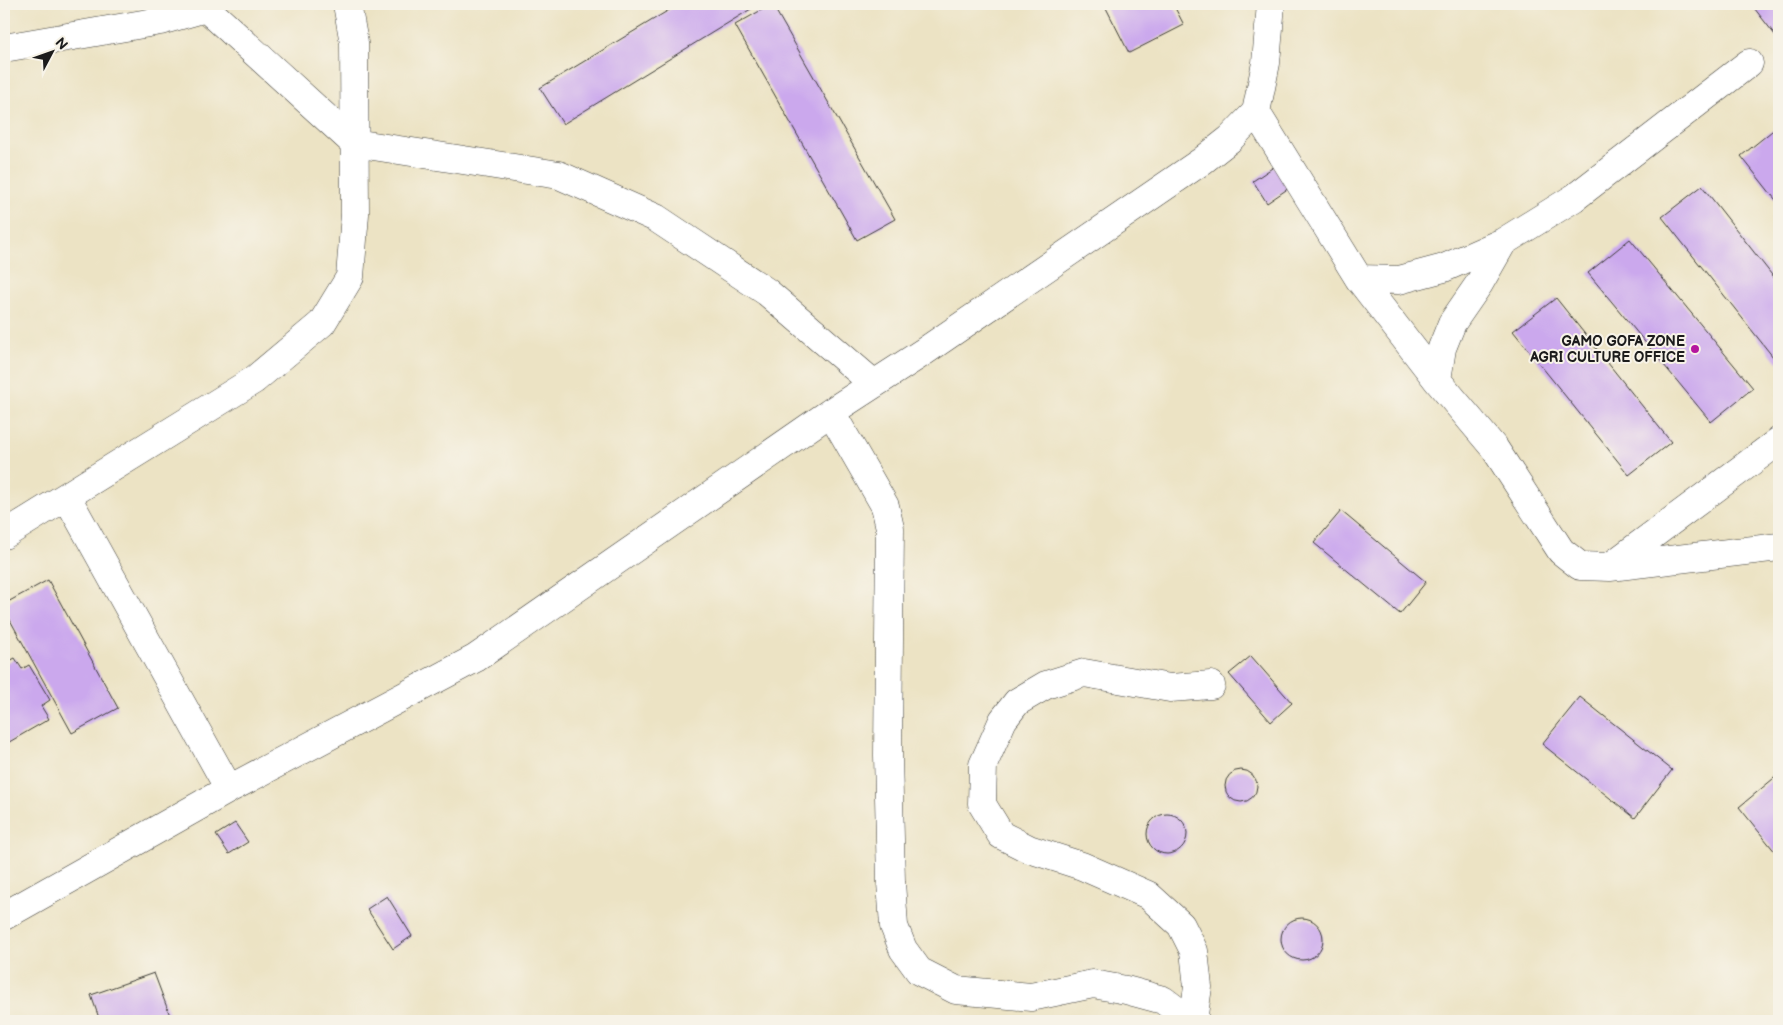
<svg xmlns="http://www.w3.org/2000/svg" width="1783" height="1025" viewBox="0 0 1783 1025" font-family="'Balsamiq Sans',sans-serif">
  <rect width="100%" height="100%" fill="#f7f3e8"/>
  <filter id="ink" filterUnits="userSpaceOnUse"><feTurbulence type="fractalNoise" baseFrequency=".02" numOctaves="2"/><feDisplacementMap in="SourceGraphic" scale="10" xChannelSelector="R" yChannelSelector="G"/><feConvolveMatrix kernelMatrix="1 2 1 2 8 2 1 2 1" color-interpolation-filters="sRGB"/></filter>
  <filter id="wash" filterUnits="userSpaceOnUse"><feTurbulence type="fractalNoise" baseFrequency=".0096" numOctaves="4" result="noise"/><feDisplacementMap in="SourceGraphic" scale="20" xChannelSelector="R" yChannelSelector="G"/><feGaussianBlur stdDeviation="1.12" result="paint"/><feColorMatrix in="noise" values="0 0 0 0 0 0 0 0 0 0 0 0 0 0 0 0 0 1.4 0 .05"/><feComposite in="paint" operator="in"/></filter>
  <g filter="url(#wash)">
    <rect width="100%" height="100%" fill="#ece3c4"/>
    <g id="blocks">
      <!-- building -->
      <path fill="#cba8ed" d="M 679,4 L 759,4 L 563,124 L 540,88 Z
        M 772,4 L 895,219 L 857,240 L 735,25 Z
        M 1104,4 L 1173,4 L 1184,25 L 1129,53 Z
        M 1751,4 L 1779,4 L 1779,40 Z
        M 1777,127 L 1779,130 L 1779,204 L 1741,156 Z
        M 1275,166 L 1289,188 L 1267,203 L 1253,181 Z
        M 1702,186 L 1779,284 L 1779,360 L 1777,362 L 1662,217 Z
        M 1630,239 L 1753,388 L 1711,422 L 1588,273 Z
        M 1556,298 L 1671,442 L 1629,475 L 1513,331 Z
        M 1341,511 L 1426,582 L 1400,614 L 1314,543 Z
        M 48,580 L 118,708 L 72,733 L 4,609 L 4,604 Z
        M 1251,656 L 1292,703 L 1271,722 L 1229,674 Z
        M 15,658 L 22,669 L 29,665 L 50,700 L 41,706 L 49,719 L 4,745 L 4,664 Z
        M 1580,697 L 1672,770 L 1635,818 L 1542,744 Z
        M1225 786a16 16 0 1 1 32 0a16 16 0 1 1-32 0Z
        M 1779,774 L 1779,851 L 1776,853 L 1739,807 Z
        M1147 834a20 20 0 1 1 40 0a20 20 0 1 1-40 0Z
        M 235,823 L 248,842 L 229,854 L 216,835 Z
        M 387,896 L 412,936 L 393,949 L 367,909 Z
        M1281 939a21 21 0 1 1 42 0a21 21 0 1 1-42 0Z
        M 154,973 L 172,1021 L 100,1021 L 91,995 Z"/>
    </g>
  </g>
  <g filter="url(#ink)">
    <use href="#blocks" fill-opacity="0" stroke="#3b3a35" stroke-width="1"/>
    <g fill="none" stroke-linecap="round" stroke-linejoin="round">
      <!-- minor casing -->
      <g stroke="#3b3a35" stroke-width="29">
        <path id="minor" d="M 206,8 L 354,143 L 559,175 L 656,218 L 767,292 L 874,384
          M 4,48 L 160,21 L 206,8 L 210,4
          M 1256,112 L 1359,279 L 1437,380 L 1495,449 L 1561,551 L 1580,566 L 1610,567 L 1779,547
          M 1359,279 L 1399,280 L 1444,268 L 1503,242 L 1574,198 L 1749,63
          M 1437,380 L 1442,348 L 1452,323 L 1479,284 L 1503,242
          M 831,412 L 885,506 L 890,528 L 888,755 L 891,882 L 894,926 L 903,949 L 919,971 L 956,990 L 1031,997 L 1093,984 L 1126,990 L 1163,1000 L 1191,1021
          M 67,497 L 229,789
          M 4,535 L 254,380 L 322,323 L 350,277 L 355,214 L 354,43 L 347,4
          M 1611,566 L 1779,441
          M 4,916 L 229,789 L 476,658 L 831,412 L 922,353 L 1202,161 L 1230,139 L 1256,112 L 1266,63 L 1271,4
          M 1193,1021 L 1198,987 L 1194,951 L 1181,925 L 1148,895 L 1082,866 L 1029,849 L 1001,835 L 982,804 L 983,765 L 1003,720 L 1017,702 L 1046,685 L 1084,673 L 1170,688 L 1211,685"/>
      </g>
      <!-- minor -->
      <use href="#minor" stroke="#fff" stroke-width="28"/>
    </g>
  </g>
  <!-- markers -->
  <circle fill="#b5179e" stroke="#f7f3e8" stroke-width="2" cx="1695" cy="349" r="5"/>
  <g text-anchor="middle" stroke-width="4" stroke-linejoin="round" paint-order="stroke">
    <!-- poi labels -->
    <g font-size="14" font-weight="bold" fill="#1c1c1c" stroke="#f7f3e8" text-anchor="end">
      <text x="1685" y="346">GAMO GOFA ZONE<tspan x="1685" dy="16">AGRI CULTURE OFFICE</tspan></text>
    </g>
  </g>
  <!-- margin -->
  <rect width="1783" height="1025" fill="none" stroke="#f7f3e8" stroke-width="20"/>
  <!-- north arrow -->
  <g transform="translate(52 52) rotate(49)" stroke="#f7f3e8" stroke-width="4" paint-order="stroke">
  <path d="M0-4L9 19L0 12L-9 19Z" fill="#1c1c1c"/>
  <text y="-8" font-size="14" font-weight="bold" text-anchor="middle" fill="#1c1c1c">N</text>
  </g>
</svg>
